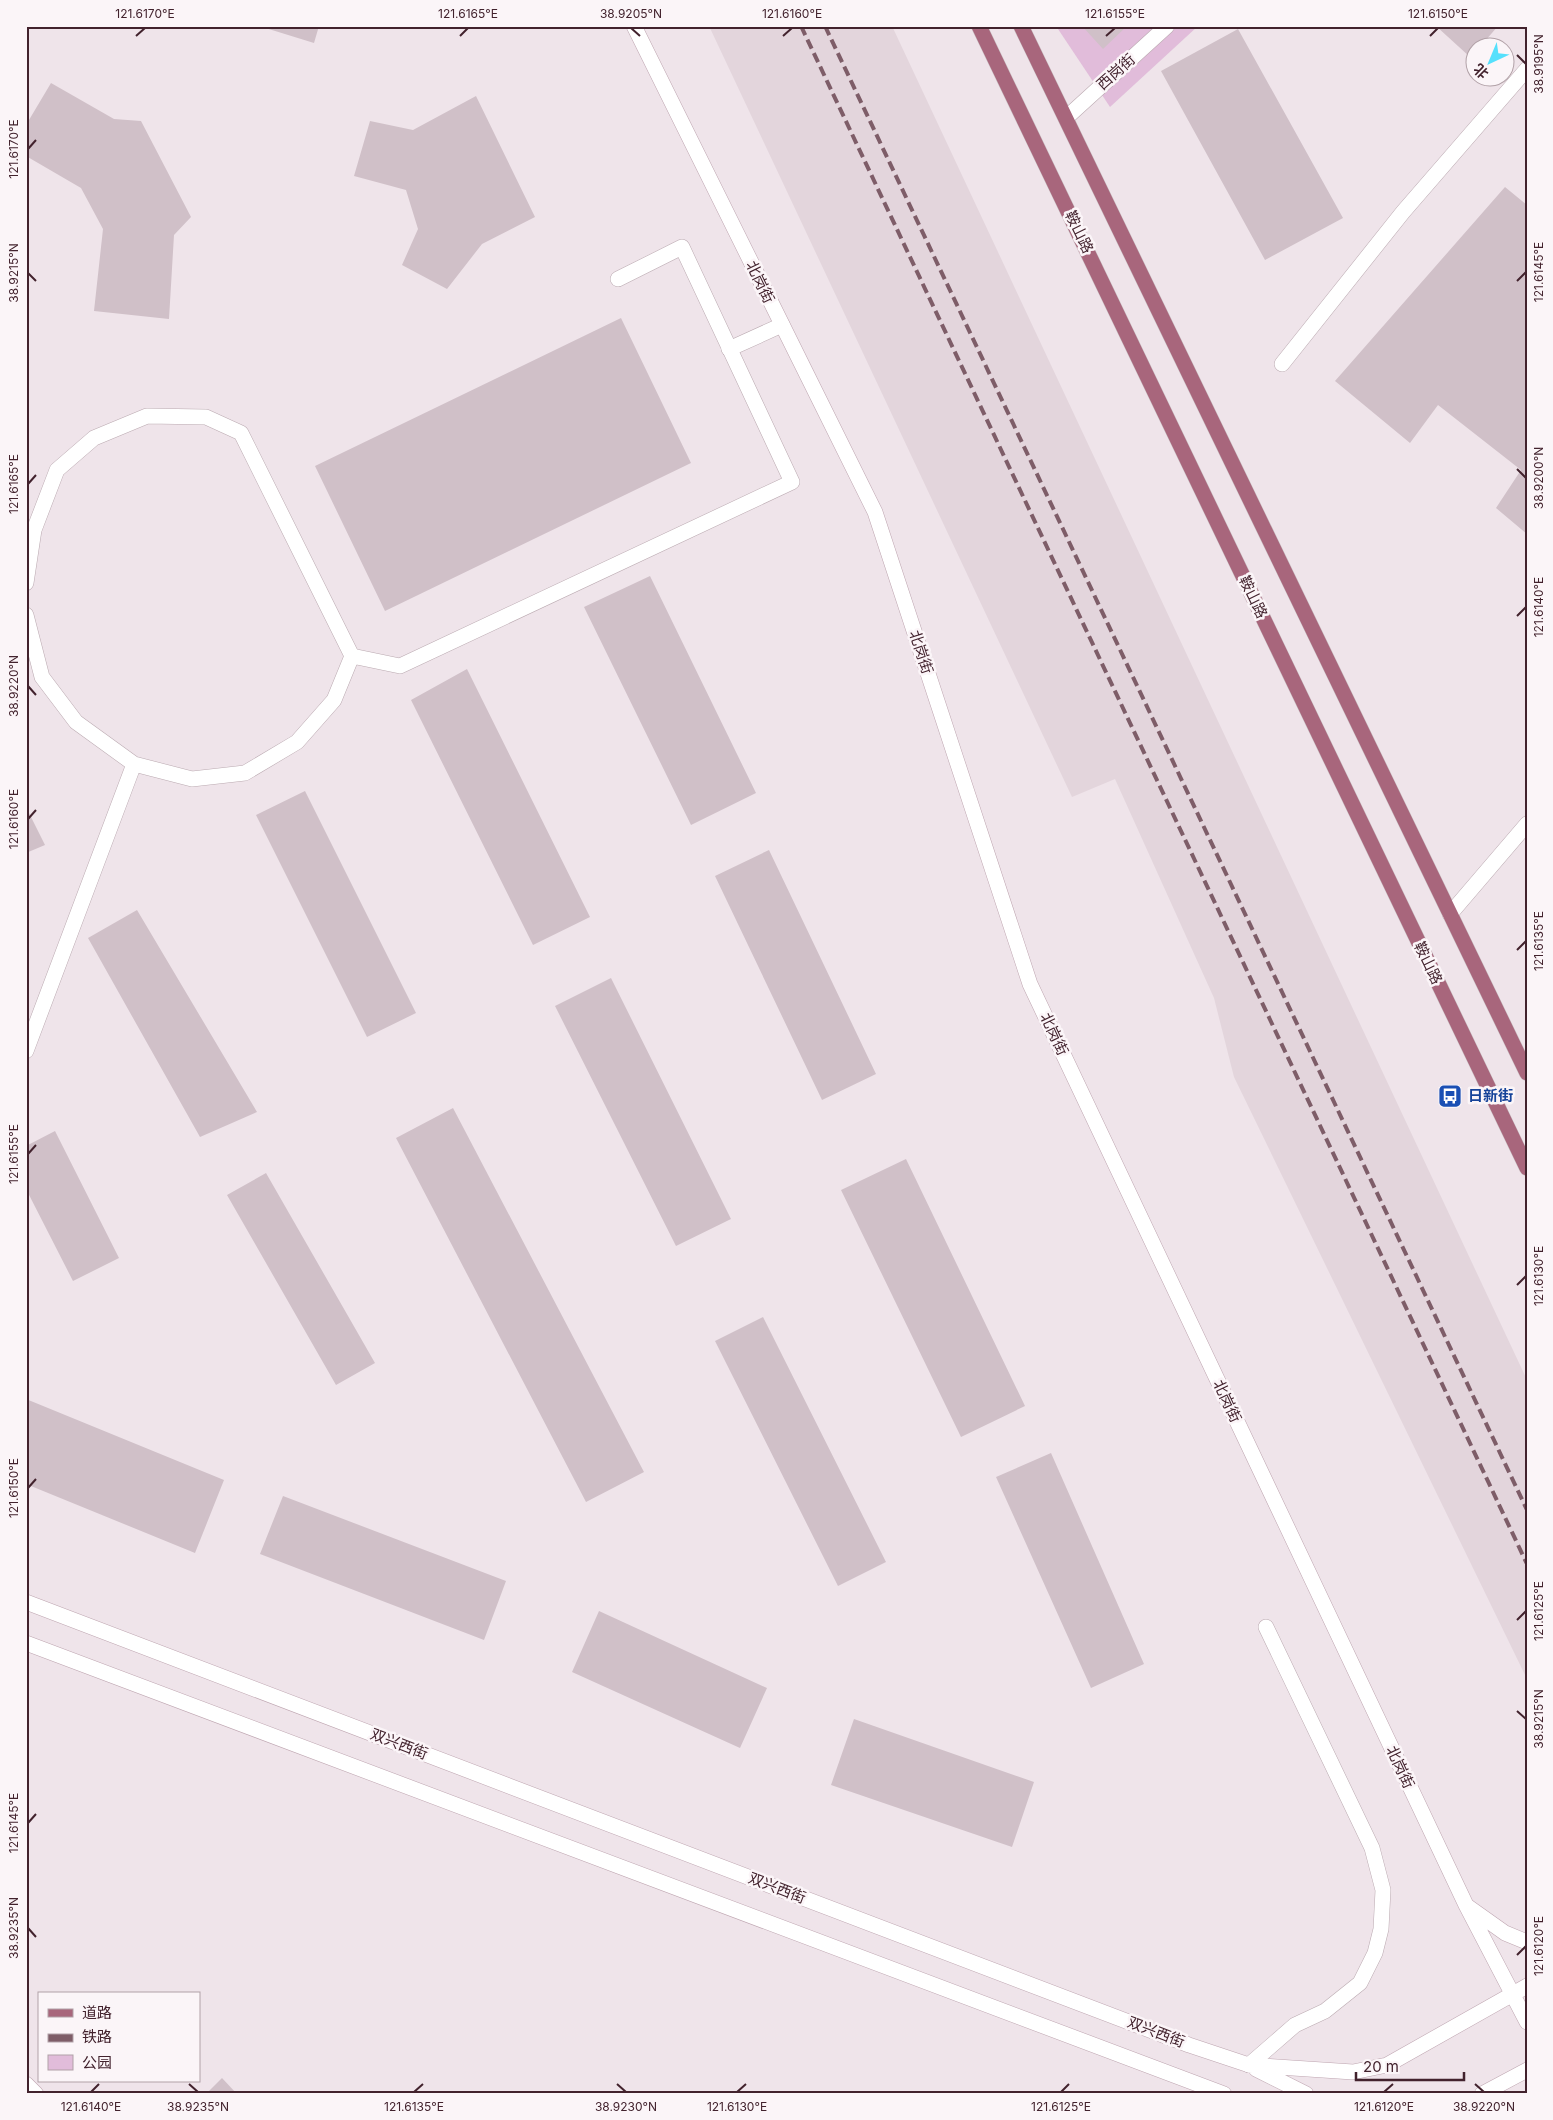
<svg xmlns="http://www.w3.org/2000/svg" width="1553" height="2120" viewBox="0 0 1553 2120" font-family="Inter,'Noto Sans SC',sans-serif">
  <rect width="100%" height="100%" fill="#efe4ea"/>
  <!-- built -->
  <path fill="#e3d5dc" d="M 709,26 L 892,26 L 1527,1380 L 1527,1679 L 1234,1077 L 1214,998 L 1115,779 L 1072,797 Z"/>
  <!-- green -->
  <path fill="#e1bcda" d="M 1056,26 L 1198,26 L 1110,107 Z"/>
  <!-- building -->
  <path fill="#d0c0c8" d="M 259,26 L 319,26 L 314,43 Z
    M 1082,26 L 1127,26 L 1103,49 Z
    M 1436,26 L 1498,26 L 1479,48 L 1476,48 L 1476,51 L 1470,57 Z
    M 1238,29 L 1343,218 L 1265,260 L 1161,71 Z
    M 51,83 L 114,119 L 141,121 L 191,217 L 174,235 L 169,319 L 94,311 L 103,229 L 81,188 L 26,156 L 26,125 Z
    M 476,96 L 535,217 L 482,244 L 447,289 L 402,265 L 418,229 L 406,190 L 354,176 L 370,121 L 413,130 Z
    M 1505,187 L 1527,205 L 1527,534 L 1496,508 L 1521,470 L 1438,405 L 1410,443 L 1335,381 Z
    M 621,318 L 691,463 L 385,611 L 315,466 Z
    M 650,576 L 756,793 L 691,825 L 584,607 Z
    M 467,669 L 590,917 L 533,945 L 411,700 Z
    M 305,791 L 416,1013 L 367,1037 L 256,815 Z
    M 26,807 L 45,845 L 26,853 Z
    M 769,850 L 876,1074 L 822,1100 L 715,876 Z
    M 137,910 L 257,1112 L 200,1137 L 88,938 Z
    M 611,978 L 731,1219 L 676,1246 L 555,1006 Z
    M 453,1108 L 644,1472 L 586,1502 L 396,1138 Z
    M 55,1131 L 119,1258 L 73,1281 L 26,1189 L 26,1146 Z
    M 906,1159 L 1025,1406 L 961,1437 L 841,1190 Z
    M 266,1173 L 375,1363 L 336,1385 L 227,1195 Z
    M 763,1317 L 886,1562 L 838,1586 L 715,1341 Z
    M 26,1399 L 224,1480 L 195,1553 L 26,1484 Z
    M 1051,1453 L 1144,1664 L 1091,1688 L 996,1477 Z
    M 283,1496 L 506,1581 L 484,1640 L 260,1554 Z
    M 599,1611 L 767,1688 L 740,1748 L 572,1672 Z
    M 854,1719 L 1034,1782 L 1012,1847 L 831,1785 Z
    M 222,2078 L 237,2094 L 206,2094 Z"/>
  <g fill="none" stroke-linecap="round" stroke-linejoin="round">
    <!-- lane casing -->
    <g stroke="#bbaab1" stroke-width="16">
      <path id="lane" d="M 729,349 L 782,325
        M 1282,364 L 1403,212 L 1527,69
        M 1450,914 L 1527,824
        M 1249,2065 L 1295,2025 L 1325,2011 L 1360,1983 L 1375,1953 L 1381,1929 L 1383,1890 L 1372,1848 L 1266,1627"/>
    </g>
    <!-- street casing -->
    <g stroke="#bbaab1" stroke-width="16">
      <path id="street" d="M 1066,118 L 1167,26
        M 26,583 L 34,530 L 57,470 L 94,438 L 147,416 L 206,417 L 241,433 L 352,656 L 334,700 L 297,742 L 245,773 L 192,779 L 134,764 L 76,722 L 42,677 L 26,615
        M 352,656 L 400,666 L 792,482 L 682,247 L 618,279
        M 26,1051 L 134,764"/>
    </g>
    <!-- secondary casing -->
    <g stroke="#bea5b0" stroke-width="16">
      <path id="secondary" d="M 634,26 L 875,512 L 1030,984 L 1466,1905 L 1527,2022
        M 26,1602 L 1189,2045 L 1249,2065 L 1353,2072 L 1387,2065 L 1527,1986
        M 26,1643 L 1224,2094
        M 1467,1906 L 1505,1933 L 1527,1942
        M 1256,2069 L 1306,2094
        M 26,2084 L 36,2094
        M 1482,2094 L 1527,2070"/>
    </g>
    <!-- primary casing -->
    <g stroke="#cac1c4" stroke-width="16">
      <path id="primary" d="M 979,26 L 1527,1168
        M 1021,26 L 1527,1073"/>
    </g>
    <!-- lane -->
    <use href="#lane" stroke="#fff" stroke-width="15"/>
    <!-- street -->
    <use href="#street" stroke="#fff" stroke-width="15"/>
    <!-- secondary -->
    <use href="#secondary" stroke="#fff" stroke-width="15"/>
    <!-- primary -->
    <use href="#primary" stroke="#a8667c" stroke-width="15"/>
    <!-- rail -->
    <path stroke="#7e5d68" stroke-width="4" stroke-dasharray="10 5" stroke-linecap="butt" d="M 801,26 L 1527,1564
      M 825,26 L 1527,1510"/>
  </g>
  <!-- ticks -->
  <path fill="none" stroke="#42222d" stroke-width="2" d="M 631,28 L 640,36M 136,36 L 145,28M 460,36 L 468,28M 783,36 L 792,28M 1106,36 L 1115,28M 1430,36 L 1438,28M 1517,55 L 1526,64M 28,149 L 36,140M 28,273 L 36,281M 1517,281 L 1526,272M 1517,469 L 1526,478M 28,484 L 36,475M 1517,616 L 1526,607M 28,686 L 36,695M 28,819 L 36,810M 1517,950 L 1526,941M 28,1154 L 36,1145M 1517,1285 L 1526,1276M 28,1488 L 36,1479M 1517,1620 L 1526,1611M 1517,1711 L 1526,1719M 28,1823 L 36,1814M 28,1928 L 36,1937M 1517,1955 L 1526,1946M 189,2084 L 198,2092M 617,2084 L 626,2092M 1475,2084 L 1484,2092M 91,2092 L 99,2084M 414,2092 L 423,2084M 737,2092 L 746,2084M 1061,2092 L 1069,2084M 1384,2092 L 1393,2084"/>
  <!-- icons -->
  <defs>
    <g id="bus-square" transform="scale(1.25)"><rect x="-9" y="-9" width="18" height="18" rx="4" fill="#1a4fb4" stroke="#fbf5f8"/><path d="M-5-6H5V4H4V6H2V4H-2V6H-4V4H-5ZM-3.5-4V0h7V-4ZM-3.5 1.2v1.5H-2V1.2ZM2 1.2v1.5H3.5V1.2Z" fill="#fff"/></g>
  </defs>
  <g fill-rule="evenodd">
    <use href="#bus-square" x="1450" y="1096"/>
  </g>
  <g text-anchor="middle" stroke-width="5" stroke-linejoin="round" paint-order="stroke">
    <!-- street labels -->
    <g font-size="15" fill="#42222d" stroke="#fbf5f8">
      <text transform="translate(1116 72) rotate(-42)" y="5">西岗街</text>
      <text transform="translate(1079 232) rotate(64)" y="5">鞍山路</text>
      <text transform="translate(760 282) rotate(64)" y="5">北岗街</text>
      <text transform="translate(1253 597) rotate(64)" y="5">鞍山路</text>
      <text transform="translate(921 652) rotate(72)" y="5">北岗街</text>
      <text transform="translate(1428 963) rotate(64)" y="5">鞍山路</text>
      <text transform="translate(1054 1034) rotate(65)" y="5">北岗街</text>
      <text transform="translate(1227 1401) rotate(65)" y="5">北岗街</text>
      <text transform="translate(399 1744) rotate(21)" y="5">双兴西街</text>
      <text transform="translate(1400 1767) rotate(65)" y="5">北岗街</text>
      <text transform="translate(777 1888) rotate(21)" y="5">双兴西街</text>
      <text transform="translate(1156 2032) rotate(21)" y="5">双兴西街</text>
    </g>
    <!-- transit labels -->
    <g font-size="15" font-weight="bold" fill="#164399" stroke="#fbf5f8" text-anchor="start">
      <text x="1468" y="1101">日新街</text>
    </g>
  </g>
  <!-- border -->
  <rect width="1553" height="2120" fill="none" stroke="#fbf5f8" stroke-width="55"/>
  <!-- legend -->
  <rect x="38" y="1992" width="162" height="90" fill="#fbf5f8" stroke="#b1a1a7"/>
  <rect x="48" y="2009" width="25" height="8" fill="#a8667c" stroke="#b1a1a7"/>
  <text x="82" y="2018" font-size="15" fill="#42222d">道路</text>
  <rect x="48" y="2034" width="25" height="8" fill="#7e5d68" stroke="#b1a1a7"/>
  <text x="82" y="2042" font-size="15" fill="#42222d">铁路</text>
  <rect x="48" y="2055" width="25" height="15" fill="#e1bcda" stroke="#b1a1a7"/>
  <text x="82" y="2068" font-size="15" fill="#42222d">公园</text>
  <!-- north arrow -->
  <g transform="translate(1490 62) rotate(224)"><circle r="24" fill="#fbf5f8" stroke="#b1a1a7"/>
  <path d="M0-4L9 19L0 12L-9 19Z" fill="#55e0fc"/>
  <text y="-8" font-size="14" font-weight="bold" text-anchor="middle" fill="#42222d">北</text>
  </g>
  <!-- scale -->
  <path d="M1356 2072v8h108v-8" fill="none" stroke="#42222d" stroke-width="2.5"/>
  <text x="1363" y="2072" font-size="15" fill="#42222d" stroke="#fbf5f8" stroke-width="4" paint-order="stroke">20 m</text>
  <rect x="28" y="28" width="1498" height="2064" fill="none" stroke="#42222d" stroke-width="2"/>
  <g font-size="12" text-anchor="middle" fill="#42222d">
    <text x="145" y="18">121.6170°E</text>
    <text x="468" y="18">121.6165°E</text>
    <text x="631" y="18">38.9205°N</text>
    <text x="792" y="18">121.6160°E</text>
    <text x="1115" y="18">121.6155°E</text>
    <text x="1438" y="18">121.6150°E</text>
    <text transform="translate(1539 64) rotate(-90)" y="4">38.9195°N</text>
    <text transform="translate(14 149) rotate(-90)" y="4">121.6170°E</text>
    <text transform="translate(1539 272) rotate(-90)" y="4">121.6145°E</text>
    <text transform="translate(14 273) rotate(-90)" y="4">38.9215°N</text>
    <text transform="translate(1539 478) rotate(-90)" y="4">38.9200°N</text>
    <text transform="translate(14 484) rotate(-90)" y="4">121.6165°E</text>
    <text transform="translate(1539 607) rotate(-90)" y="4">121.6140°E</text>
    <text transform="translate(14 686) rotate(-90)" y="4">38.9220°N</text>
    <text transform="translate(14 819) rotate(-90)" y="4">121.6160°E</text>
    <text transform="translate(1539 941) rotate(-90)" y="4">121.6135°E</text>
    <text transform="translate(14 1154) rotate(-90)" y="4">121.6155°E</text>
    <text transform="translate(1539 1276) rotate(-90)" y="4">121.6130°E</text>
    <text transform="translate(14 1488) rotate(-90)" y="4">121.6150°E</text>
    <text transform="translate(1539 1611) rotate(-90)" y="4">121.6125°E</text>
    <text transform="translate(1539 1719) rotate(-90)" y="4">38.9215°N</text>
    <text transform="translate(14 1823) rotate(-90)" y="4">121.6145°E</text>
    <text transform="translate(14 1928) rotate(-90)" y="4">38.9235°N</text>
    <text transform="translate(1539 1946) rotate(-90)" y="4">121.6120°E</text>
    <text x="91" y="2111">121.6140°E</text>
    <text x="198" y="2111">38.9235°N</text>
    <text x="414" y="2111">121.6135°E</text>
    <text x="626" y="2111">38.9230°N</text>
    <text x="737" y="2111">121.6130°E</text>
    <text x="1061" y="2111">121.6125°E</text>
    <text x="1384" y="2111">121.6120°E</text>
    <text x="1484" y="2111">38.9220°N</text>
  </g>
</svg>
